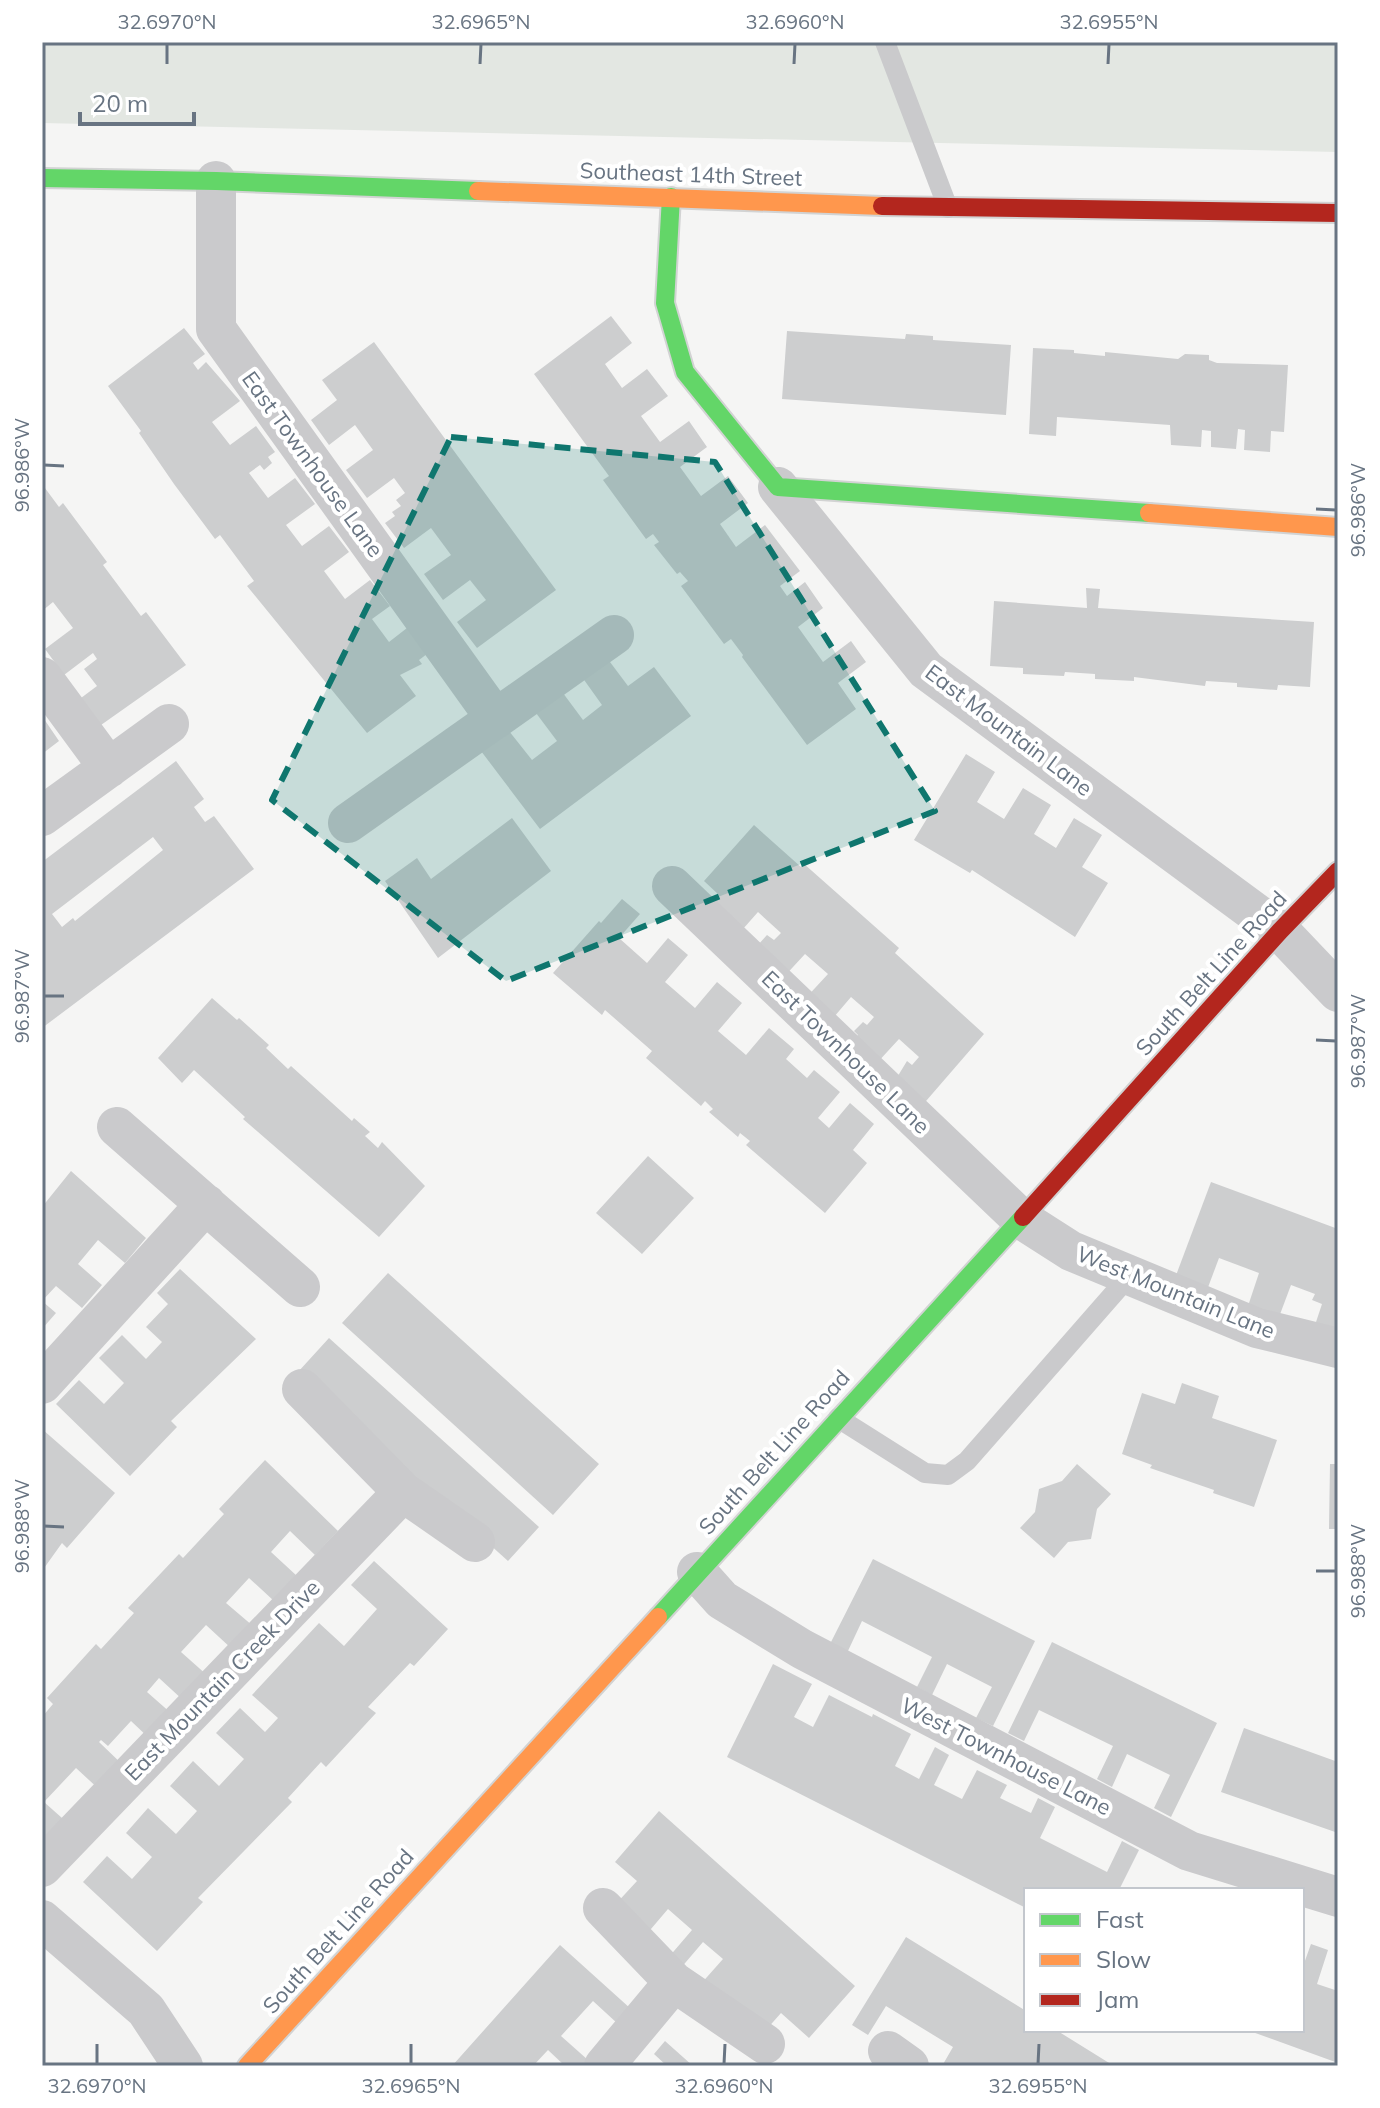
<svg xmlns="http://www.w3.org/2000/svg" width="1380" height="2108" font-family="Mulish,sans-serif">
<style>
.green{fill:#e3e7e2}
.building{fill:#cdcecf;fill-rule:evenodd}
.lines{fill:none;stroke-linecap:round;stroke-linejoin:round}
.fast-casing{stroke:#d2d3d3;stroke-width:22}
.slow-casing{stroke:#d2d3d3;stroke-width:22}
.jam-casing{stroke:#d2d3d3;stroke-width:22}
.lane{stroke:#cacacc;stroke-width:20}
.street{stroke:#cacacc;stroke-width:40}
.fast{stroke:#63d668;stroke-width:18}
.slow{stroke:#ff974d;stroke-width:18}
.jam{stroke:#b3261e;stroke-width:18}
.marked{fill:#0f766e;fill-opacity:0.2;stroke:#0f766e;stroke-width:6;stroke-dasharray:16 10;stroke-linejoin:round}
.ticks{fill:none;stroke:#687482;stroke-width:3}
.labels{text-anchor:middle;stroke-width:8;stroke-linejoin:round;paint-order:stroke}
.street-label{font-size:22px;fill:#687482;stroke:#fff}
.neatline{fill:none;stroke:#687482;stroke-width:3}
.ticks-label{font-size:20px;text-anchor:middle;fill:#687482}
</style>
<rect width="100%" height="100%" fill="#f5f5f4"/>
<path class="green" d="M42 42H1338V152L42 123Z"/>
<path class="building" d="M611 316 632 343 605 364 622 388 647 369 668 396 641 416 660 442 689 421 707 447 680 467 701 496 728 476 748 503 720 524 736 547 765 525 800 571 780 586 787 596 805 582 823 608 798 627 823 662 851 641 866 662 838 683 856 709 807 745 742 657 743 655 731 639 724 644 681 586 688 581 680 572 677 574 654 545 659 542 653 534 646 539 603 480 609 476 534 374Z
M184 328 205 354 193 363 198 370 206 362 240 401 212 422 230 445 256 426 275 452 268 457 272 463 264 470 260 465 249 473 268 498 295 478 315 504 286 525 302 546 329 526 349 552 324 571 345 599 370 580 390 606 372 619 389 642 407 628 427 654 419 660 422 664 400 675 416 696 367 733 247 586 254 581 220 535 215 539 174 484 139 433 141 431 108 386Z
M787 331 905 339 906 334 933 336V340L1011 345 1006 415 782 399Z
M374 342 556 590 477 648 457 622 486 600 470 580 443 600 424 574 451 555 431 528 404 548 385 523 395 516 392 512 401 506 396 500 405 493 394 478 367 498 346 470 373 450 355 425 329 445 311 420 337 400 322 380Z
M1033 348 1074 350V353L1105 356V352L1178 359 1185 354 1209 355V360L1217 363 1288 365 1284 432 1271 431 1270 452 1244 450 1245 430 1238 429 1236 449 1211 447V431L1202 430 1201 447 1171 445 1170 425 1057 417 1056 436 1029 434Z
M42 484 59 507 63 503 107 562 103 565 141 616 146 612 186 665 101 725 81 698 97 686 84 669 97 659 93 653 64 675 45 649 73 628 53 602 42 611Z
M1086 588 1100 589 1098 608 1314 622 1310 687 1278 685 1277 690 1237 687V683L1206 681 1205 686 1134 677V681L1095 679V674L1065 672 1064 676 1023 674V668L990 666 994 601 1087 608Z
M607 658 628 686 654 667 691 716 540 829 481 751 509 731 532 760 557 741 533 709 560 689 583 720 602 705 582 677Z
M42 716 59 741 42 754Z
M966 754 995 772 977 802 1004 819 1023 788 1051 805 1034 834 1056 848 1074 818 1102 835 1082 867 1108 883 1075 937 972 870 970 873 914 840Z
M176 761 204 799 194 807 205 822 214 816 254 869 42 1028V862ZM153 837 163 850 75 921 73 918 62 927 52 914Z
M512 818 551 871 438 958 385 881 417 858 431 879Z
M754 825 801 867 803 863 899 948 895 953 984 1034 920 1108 893 1084 907 1061 912 1065 919 1057 899 1039 876 1064 852 1042 858 1035 854 1031 863 1022 867 1025 874 1017 851 997 828 1024 803 1001 828 974 805 954 781 980 758 945 767 935 774 940 781 933 758 912 735 938 708 915 719 895 704 881Z
M622 899 640 914 619 938 647 963 668 938 688 955 665 982 695 1008 717 982 742 1003 718 1031 746 1055 769 1028 794 1049 786 1059 807 1078 814 1070 840 1092 818 1118 829 1128 850 1103 874 1124 853 1150 867 1163 825 1213 746 1145 750 1141 740 1133 738 1137 709 1112 713 1109 705 1101 701 1106 646 1058 652 1051 605 1010 602 1015 553 973 599 921 601 923Z
M212 998 237 1020 239 1018 269 1045 266 1048 288 1069 291 1066 352 1121 354 1118 370 1132 365 1136 378 1148 382 1142 425 1186 379 1237 243 1119 245 1117 194 1070 182 1083 158 1058Z
M648 1156 694 1198 642 1254 596 1213Z
M71 1171 146 1238 125 1263 98 1240 78 1264 102 1285 82 1308 56 1286 42 1301V1207Z
M1211 1182 1338 1229V1340L1313 1331 1322 1304 1312 1300 1315 1294 1291 1285 1279 1317 1248 1306 1259 1273 1219 1258 1207 1290 1175 1278Z
M180 1269 256 1339 171 1421 177 1427 130 1476 56 1404 79 1380 104 1404 124 1383 99 1358 122 1335 146 1359 162 1342 146 1327 168 1304 157 1293Z
M388 1273 599 1464 553 1515 342 1323Z
M42 1301 56 1313 42 1329Z
M329 1338 539 1527 508 1561 298 1372Z
M1182 1383 1219 1396 1212 1418 1277 1440 1254 1507 1213 1493 1214 1490 1150 1468 1152 1465 1122 1454 1142 1393 1175 1404Z
M42 1429 115 1493 67 1548 62 1543 42 1571Z
M265 1460 338 1531 315 1555 290 1531 271 1552 297 1576 274 1601 249 1578 226 1603 253 1626 232 1649 206 1625 181 1652 208 1676 184 1701 159 1678 147 1692 172 1714 150 1739 131 1721 108 1746 101 1740 99 1742 125 1767 102 1792 76 1768 44 1802 71 1826 42 1844V1717L53 1704 47 1698 96 1644 101 1649 134 1613 128 1608 179 1554 183 1558 224 1514 219 1509Z
M1077 1464 1111 1494 1097 1509 1091 1539 1068 1542 1054 1558 1020 1528 1035 1512 1039 1489 1062 1481Z
M1330 1464H1338V1529H1329Z
M873 1559 1035 1641 993 1726 976 1718 992 1687 947 1664 932 1695 917 1687 932 1657 862 1621 847 1653 830 1644Z
M374 1561 448 1629 414 1666 410 1663 368 1707 376 1713 326 1767 321 1762 288 1798 292 1802 198 1898 203 1902 157 1951 83 1882 107 1856 132 1879 152 1857 126 1833 148 1808 176 1834 197 1811 170 1786 193 1761 219 1786 244 1759 216 1733 240 1708 265 1732 278 1718 252 1695 319 1623 344 1646 377 1609 351 1585Z
M1052 1642 1217 1723 1171 1817 1154 1808 1170 1775 1127 1754 1112 1787 1097 1779 1113 1746 1039 1710 1024 1741 1008 1733Z
M773 1664 812 1684 794 1717 813 1727 829 1695 872 1717 873 1714 911 1734 895 1766 919 1779 935 1747 949 1755 934 1785 962 1799 977 1770 1007 1785 1000 1798 1031 1813 1038 1798 1055 1807 1040 1838 1107 1872 1122 1841 1139 1850 1119 1890H1026V1908L727 1757Z
M1244 1728 1338 1762V1833L1221 1792Z
M659 1811 855 1986 809 2038 781 2013 758 2039 699 1986 723 1959 703 1942 680 1969 668 1958 692 1930 668 1909 645 1936 613 1907 637 1881 615 1862Z
M906 1937 1026 2011V2030H1056L1114 2066H942L953 2047 886 2006 868 2035 852 2025Z
M1311 1944 1328 1950 1317 1984 1338 1991V2063L1247 2030H1302V1969Z
M560 1945 631 2009 618 2024 593 2001 561 2036 588 2060 583 2066H565L548 2050 533 2066H452Z
M665 2041 693 2066H667L654 2054Z"/>
<g class="lines">
<defs>
<path id="fast" d="M42 178 216 181 478 191
M671 197 665 303 685 372 778 487 1149 513
M658 1617 1023 1217"/>
<path id="slow" d="M478 191 882 206
M1149 513 1338 527
M247 2066 658 1617"/>
<path id="jam" d="M882 206 1338 213
M1023 1217 1280 931 1338 871"/>
</defs>
<use href="#fast" class="fast-casing"/>
<use href="#slow" class="slow-casing"/>
<use href="#jam" class="jam-casing"/>
<path class="lane" d="M885 42 948 208
M838 1418 925 1473 948 1475 967 1461 1130 1275"/>
<path class="street" d="M216 181V329L496 719
M778 487 926 670 1280 931 1338 992
M42 677 109 768
M42 816 169 724
M348 823 614 635
M672 886 1021 1219 1071 1251 1257 1328 1338 1348
M117 1127 300 1287
M42 1384 206 1204
M302 1389 403 1492 475 1542
M697 1572 722 1600 802 1649 1189 1851 1338 1897
M42 1867 403 1492
M603 1908 674 1982 765 2044
M42 1920 146 2010 183 2066
M888 2051 909 2066
M604 2066 674 1982"/>
<use href="#fast" class="fast"/>
<use href="#slow" class="slow"/>
<use href="#jam" class="jam"/>
</g>
<path class="marked" d="M451 437 715 462 935 811 506 981 272 800Z"/>
<path class="ticks" d="M167 64V44M480 64 481 44M794 64 795 44M1108 64 1109 44M44 465 64 466M1316 509 1336 510M44 996H64M1316 1040 1336 1041M44 1526 64 1527M1316 1571H1336M97 2064V2044M411 2064V2044M724 2064 725 2044M1038 2064 1039 2044"/>
<g class="labels">
<g class="street-label">
<text transform="translate(691 174) rotate(2)" y="8">Southeast 14th Street</text>
<text transform="translate(313 464) rotate(54)" y="8">East Townhouse Lane</text>
<text transform="translate(1009 730) rotate(37)" y="8">East Mountain Lane</text>
<text transform="translate(1211 973) rotate(-48)" y="8">South Belt Line Road</text>
<text transform="translate(846 1052) rotate(44)" y="8">East Townhouse Lane</text>
<text transform="translate(1176 1292) rotate(22)" y="8">West Mountain Lane</text>
<text transform="translate(774 1452) rotate(-48)" y="8">South Belt Line Road</text>
<text transform="translate(222 1680) rotate(-46)" y="8">East Mountain Creek Drive</text>
<text transform="translate(1006 1756) rotate(27)" y="8">West Townhouse Lane</text>
<text transform="translate(338 1931) rotate(-48)" y="8">South Belt Line Road</text>
</g>
</g>
<rect width="1380" height="2108" fill="none" stroke="#ffffff" stroke-width="88"/>
<rect x="1024" y="1888" width="280" height="144" fill="#ffffff" stroke="#c3c7cd" stroke-width="2"/>
<rect x="1040" y="1914" width="40" height="12" fill="#63d668" stroke="#c3c7cd" stroke-width="2"/>
<text x="1096" y="1928" font-size="24" fill="#687482">Fast</text>
<rect x="1040" y="1954" width="40" height="12" fill="#ff974d" stroke="#c3c7cd" stroke-width="2"/>
<text x="1096" y="1968" font-size="24" fill="#687482">Slow</text>
<rect x="1040" y="1994" width="40" height="12" fill="#b3261e" stroke="#c3c7cd" stroke-width="2"/>
<text x="1096" y="2008" font-size="24" fill="#687482">Jam</text>
<path d="M80 112v12h114v-12" fill="none" stroke="#687482" stroke-width="4"/>
<text x="92" y="112" font-size="24" fill="#687482" stroke="#ffffff" stroke-width="6" paint-order="stroke">20 m</text>
<rect x="44" y="44" width="1292" height="2020" class="neatline"/>
<g class="ticks-label">
<text x="167" y="29">32.6970°N</text>
<text x="481" y="29">32.6965°N</text>
<text x="795" y="29">32.6960°N</text>
<text x="1109" y="29">32.6955°N</text>
<text transform="translate(22 465) rotate(-90)" y="7">96.986°W</text>
<text transform="translate(1358 510) rotate(-90)" y="7">96.986°W</text>
<text transform="translate(22 996) rotate(-90)" y="7">96.987°W</text>
<text transform="translate(1358 1041) rotate(-90)" y="7">96.987°W</text>
<text transform="translate(22 1526) rotate(-90)" y="7">96.988°W</text>
<text transform="translate(1358 1571) rotate(-90)" y="7">96.988°W</text>
<text x="97" y="2093">32.6970°N</text>
<text x="411" y="2093">32.6965°N</text>
<text x="724" y="2093">32.6960°N</text>
<text x="1038" y="2093">32.6955°N</text>
</g>
</svg>
